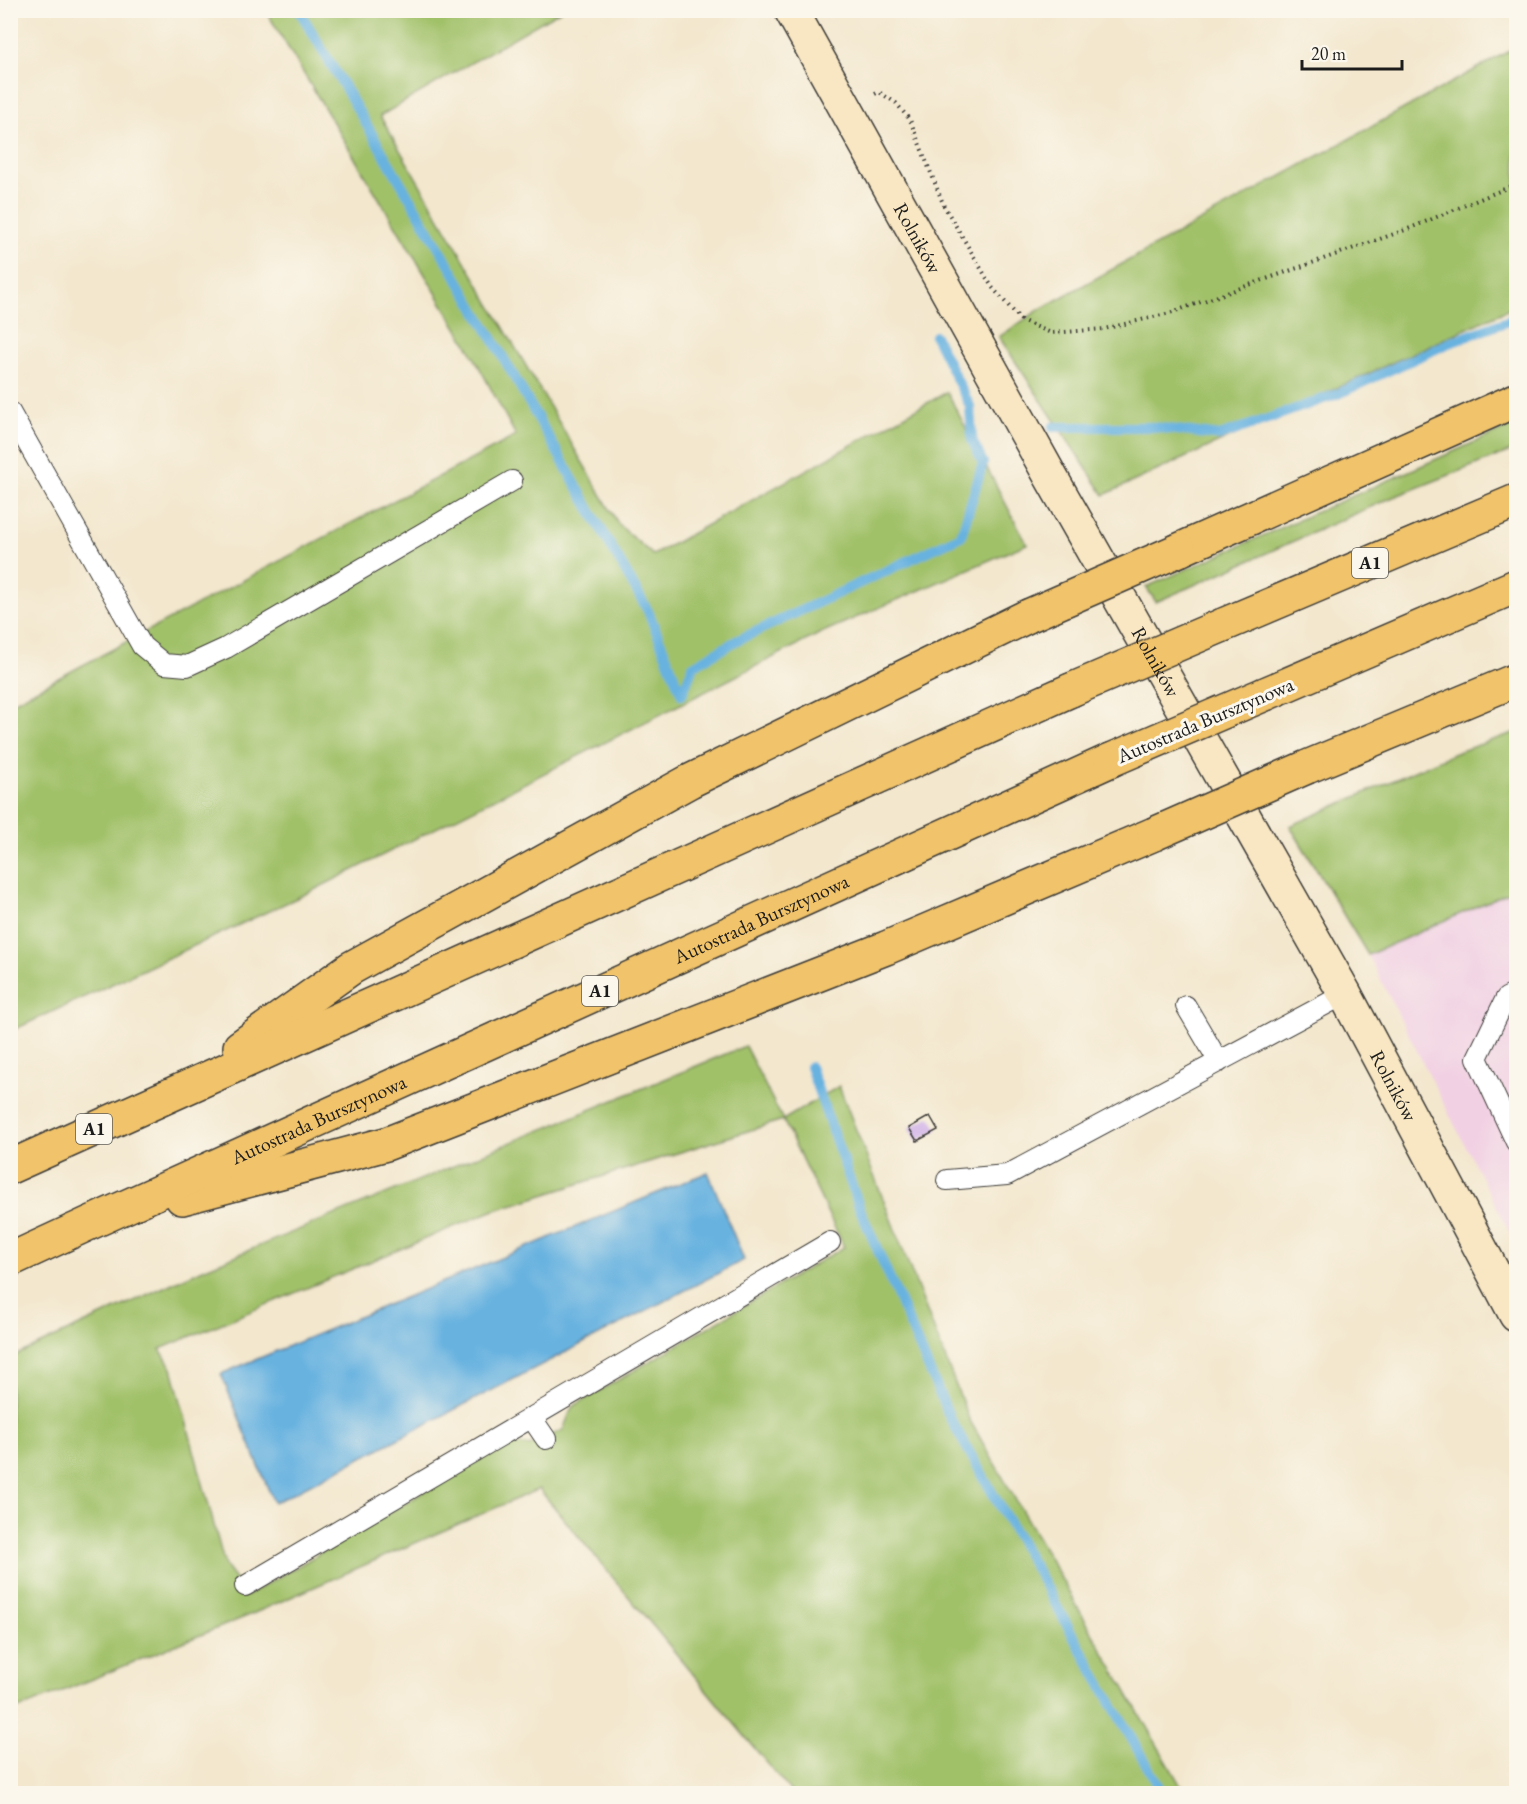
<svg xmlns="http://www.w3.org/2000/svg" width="1527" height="1804" font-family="'EB Garamond',serif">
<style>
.built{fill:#f1d0e3}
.green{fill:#a1c169;stroke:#5e6e42;stroke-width:1.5;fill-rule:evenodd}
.water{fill:#68b2e0;stroke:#42677e;stroke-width:1.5}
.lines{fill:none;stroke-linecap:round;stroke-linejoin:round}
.stream{stroke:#68b2e0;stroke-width:10}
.building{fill:#c59fe7}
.lane-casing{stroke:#3c3a37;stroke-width:22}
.secondary-casing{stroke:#3c3a37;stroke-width:36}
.highway-casing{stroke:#3c3a37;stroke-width:36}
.path{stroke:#3c3a37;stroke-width:4;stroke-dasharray:1.5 4.5;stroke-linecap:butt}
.lane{stroke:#fff;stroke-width:20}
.secondary{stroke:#f9e7c3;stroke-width:33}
.highway{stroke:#f1c36a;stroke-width:33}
.highway-bridge-casing{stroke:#3c3a37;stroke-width:36;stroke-linecap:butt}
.highway-bridge{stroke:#f1c36a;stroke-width:33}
.labels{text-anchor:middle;stroke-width:6;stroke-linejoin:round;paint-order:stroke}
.shield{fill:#fbf7ec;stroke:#5f5e5a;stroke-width:1.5}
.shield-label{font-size:18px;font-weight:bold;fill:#1c1c1c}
.street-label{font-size:20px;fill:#1c1c1c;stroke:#fbf7ec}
</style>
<rect width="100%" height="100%" fill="#fbf7ec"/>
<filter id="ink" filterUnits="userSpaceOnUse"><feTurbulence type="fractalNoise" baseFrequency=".0167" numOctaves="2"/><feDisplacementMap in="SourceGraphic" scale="12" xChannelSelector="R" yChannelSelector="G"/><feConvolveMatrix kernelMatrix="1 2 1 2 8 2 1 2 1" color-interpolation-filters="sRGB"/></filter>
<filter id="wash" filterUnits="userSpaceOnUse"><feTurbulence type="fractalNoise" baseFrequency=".008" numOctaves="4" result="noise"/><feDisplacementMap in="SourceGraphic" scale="24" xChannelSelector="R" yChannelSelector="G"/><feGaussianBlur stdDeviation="1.35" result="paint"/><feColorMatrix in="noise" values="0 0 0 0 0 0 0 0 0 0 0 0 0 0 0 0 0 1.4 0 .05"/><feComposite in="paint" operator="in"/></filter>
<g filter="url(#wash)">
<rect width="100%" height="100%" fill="#f3e7cd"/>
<path class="built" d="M1516 889V1245L1368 955Z"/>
<path class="green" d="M266 11H560L380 116 619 525 653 555 947 392 1027 544 823 632 312 891 11 1031V703L516 436 468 346Z
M1516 47V306L1104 495 999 337 1042 308Z
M1516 424V449L1391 498 1156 602 1146 587Z
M1516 732V889L1368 955 1290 826 1455 753Z
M745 1046 783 1120 839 1086 969 1419 1185 1793H792L539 1489 250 1615 11 1712 10 1358 203 1269ZM783 1120 844 1247 572 1407 563 1430 529 1446 507 1443 247 1596 225 1566 172 1368 160 1349 492 1211Z"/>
<path class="water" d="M708 1172 744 1260 274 1503 221 1374Z"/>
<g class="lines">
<path class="stream" d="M299 10 491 336 648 611 682 695
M1053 427H1154L1220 436 1340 393 1449 343 1516 318
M682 695 693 666 736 641 961 536 983 463 972 440 970 406 935 336
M810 1067 860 1209 950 1418 1163 1794"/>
</g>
<g id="blocks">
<path class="building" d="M930 1116 938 1130 917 1141 909 1128Z"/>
</g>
</g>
<g filter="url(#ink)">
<use href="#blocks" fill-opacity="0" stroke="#3c3a37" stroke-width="1.5"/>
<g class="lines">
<defs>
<path id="lane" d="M10 412 142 646 164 664 187 666 226 648 512 481
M1516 993 1506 998 1477 1058 1516 1142
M1186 1006 1219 1062
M947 1180 1007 1175 1345 994
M531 1417 546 1439
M245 1586 830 1242"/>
<g id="secondary">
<path id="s1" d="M791 10 1052 479 1345 994 1516 1315"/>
</g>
<g id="highway">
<path d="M1179 550 1516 400"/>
<path d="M1223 625 1516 501"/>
<path d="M1265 694 1516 586"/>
<path d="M1307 767 1516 680"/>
<path d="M240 1047 351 968 690 781 1028 616"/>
<path d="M10 1167 1071 690"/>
<path d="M182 1198 386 1144 886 948 1154 834"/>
<path id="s2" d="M10 1260 90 1223 1111 760"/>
</g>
</defs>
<use href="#lane" class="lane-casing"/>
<use href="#secondary" class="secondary-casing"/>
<use href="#highway" class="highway-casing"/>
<path class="path" d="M875 94 879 92 896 103 910 120 944 206 992 287 1021 320 1051 333 1104 329 1170 313 1408 229 1516 184"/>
<use href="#lane" class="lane"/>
<use href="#secondary" class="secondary"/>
<use href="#highway" class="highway"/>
<defs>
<path id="highway-bridge" d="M1028 616 1179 550
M1071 690 1223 625
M1111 760 1265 694
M1154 834 1307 767"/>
</defs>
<use href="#highway-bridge" class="highway-bridge-casing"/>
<use href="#highway-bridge" class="highway-bridge"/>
</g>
</g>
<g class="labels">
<g class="shield">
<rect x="1352" y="548" width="36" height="30" rx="4.5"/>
<rect x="582" y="976" width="36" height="30" rx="4.5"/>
<rect x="76" y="1114" width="36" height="30" rx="4.5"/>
</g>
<g class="shield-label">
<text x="1370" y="569">A1</text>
<text x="600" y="997">A1</text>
<text x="94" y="1135">A1</text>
</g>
<g class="street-label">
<text dy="7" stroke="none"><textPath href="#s1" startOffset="261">Rolników</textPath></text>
<text dy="7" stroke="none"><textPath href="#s1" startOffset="747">Rolników</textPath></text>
<text transform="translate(1205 720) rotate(-23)" y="7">Autostrada Bursztynowa</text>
<text dy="7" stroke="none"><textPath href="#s2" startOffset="825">Autostrada Bursztynowa</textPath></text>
<text dy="7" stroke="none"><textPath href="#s1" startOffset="1233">Rolników</textPath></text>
<text dy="7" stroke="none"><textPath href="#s2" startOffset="339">Autostrada Bursztynowa</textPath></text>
</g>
</g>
<rect width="1527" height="1804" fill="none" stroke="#fbf7ec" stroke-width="36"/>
<path d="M1302 60v9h100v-9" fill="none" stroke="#1c1c1c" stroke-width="3"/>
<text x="1311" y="60" font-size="18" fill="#1c1c1c" stroke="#fbf7ec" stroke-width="4.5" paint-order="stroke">20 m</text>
</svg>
